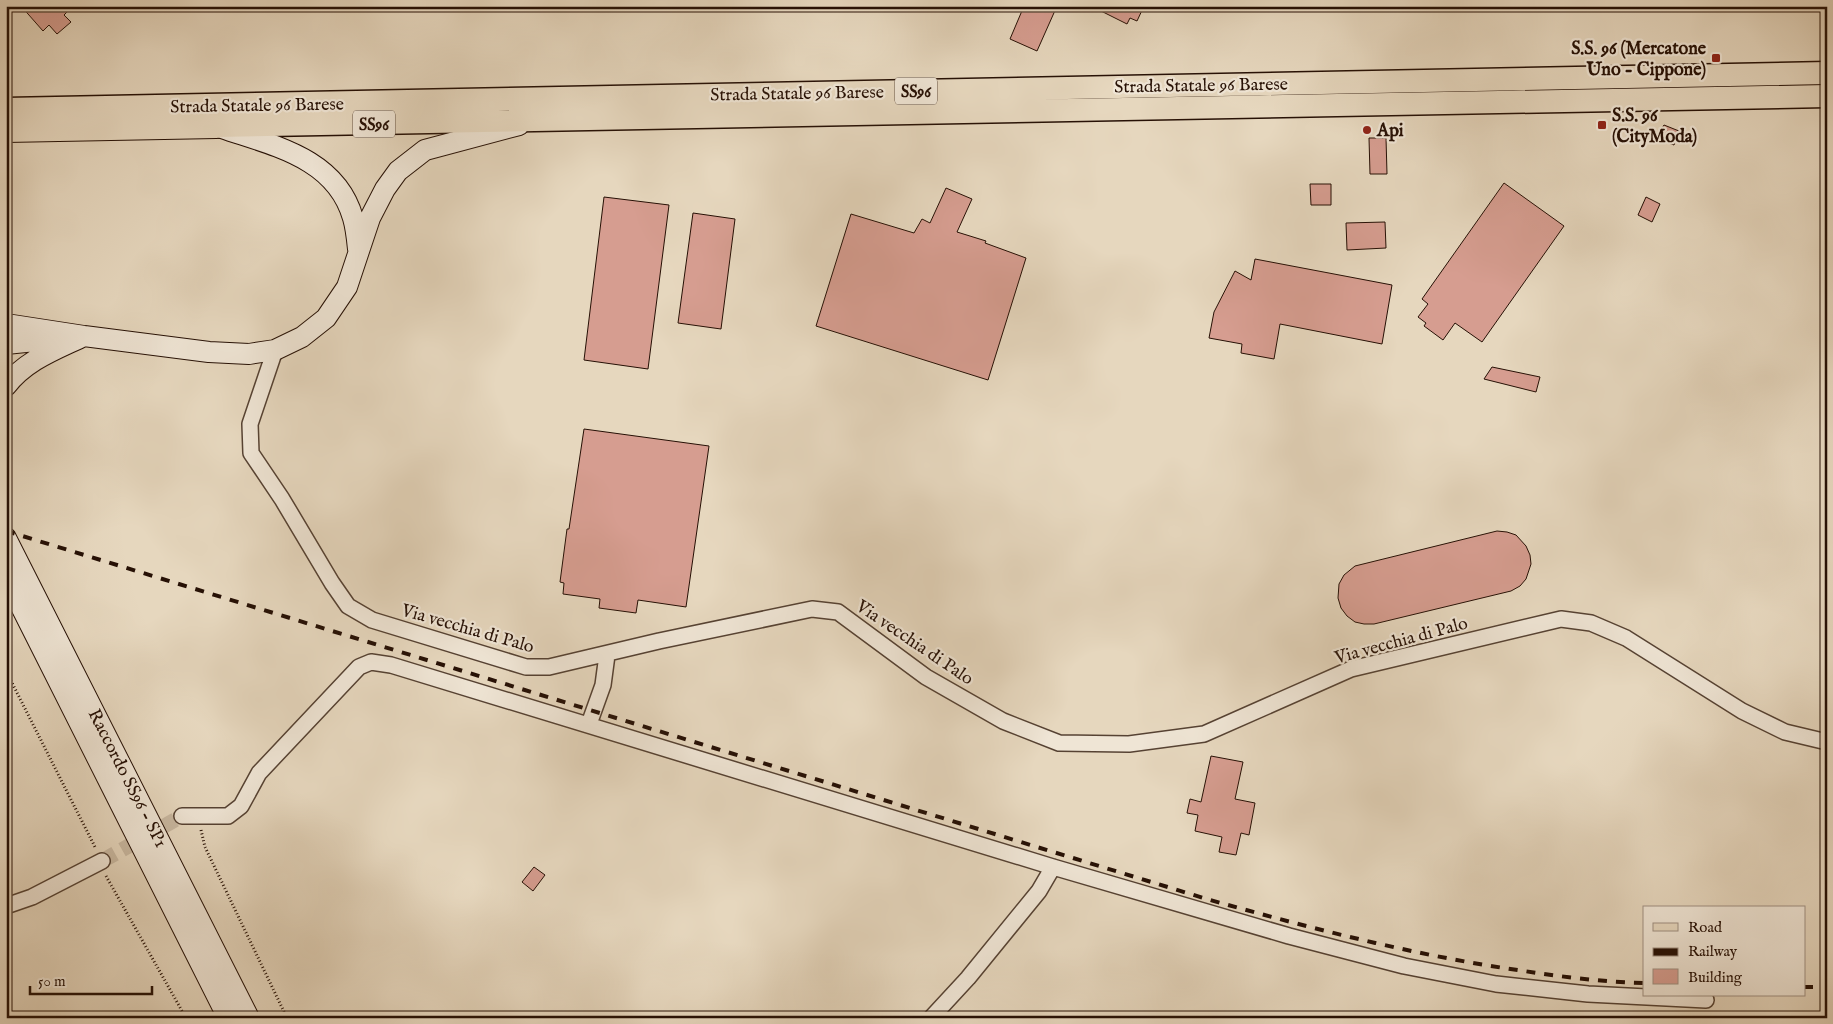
<svg xmlns="http://www.w3.org/2000/svg" width="1833" height="1024" font-family="'IM FELL English',serif">
<style>
.building{fill:#d69d90;stroke:#261005}
.lines{fill:none;stroke-linecap:round;stroke-linejoin:round}
.minor-tunnel{stroke:#c9b9a2;stroke-width:15;stroke-dasharray:15 8;stroke-linecap:butt}
.minor-casing{stroke:#564233;stroke-width:18}
.secondary-casing{stroke:#261005;stroke-width:22}
.primary-casing{stroke:#261005;stroke-width:25}
.trunk-casing{stroke:#261005;stroke-width:26}
.path{stroke:#261005;stroke-width:3;stroke-dasharray:1 2.5;stroke-linecap:butt}
.minor{stroke:#efe5d5;stroke-width:15}
.secondary{stroke:#efe5d5;stroke-width:20}
.primary{stroke:#e6d7be;stroke-width:22}
.trunk{stroke:#e6d7be;stroke-width:24}
.rail{stroke:#261005;stroke-width:4;stroke-dasharray:9 9;stroke-linecap:butt}
.poi-dot{fill:#8f2418;stroke:#efe5d5;stroke-width:2}
.labels{text-anchor:middle;stroke-width:4.5;stroke-linejoin:round;paint-order:stroke}
.shield{fill:#efe5d5;stroke:#625043;stroke-width:1}
.shield-label{font-size:16px;font-weight:bold;fill:#261005}
.poi-label{font-size:18px;font-weight:bold;fill:#261005;stroke:#efe5d5;text-anchor:start}
.street-label{font-size:18px;fill:#261005;stroke:#efe5d5}
</style>
<rect width="100%" height="100%" fill="#e6d7be"/>
<filter id="stains"><feTurbulence type="fractalNoise" baseFrequency=".004" numOctaves="4"/><feColorMatrix values="0 0 0 0 .2 0 0 0 0 .09 0 0 0 0 .02 0 0 0 .5 -.17"/></filter>
<radialGradient id="worn" r=".72"><stop offset=".6" stop-color="#630" stop-opacity="0"/><stop offset="1" stop-color="#630" stop-opacity=".3"/></radialGradient>
<path class="building" d="M21 6H73L64 15 71 22 57 34 49 25 43 31Z
M1024 6H1057L1037 51 1010 39Z
M1091 6H1144L1137 21 1130 18 1127 24Z
M1664 125 1679 131 1674 145 1655 138Z
M1369 138H1386L1387 174H1370Z
M1504 183 1564 226 1482 342 1455 323 1443 340 1424 326 1426 323 1418 317 1428 304 1422 299Z
M1310 184H1331V205H1311Z
M946 188 972 199 957 232 986 241 985 243 1026 258 988 380 816 326 851 214 914 233 922 219 930 223Z
M604 197 669 205 648 369 584 360Z
M1646 197 1660 204 1652 222 1638 215Z
M693 213 735 219 721 329 678 323Z
M1385 222 1386 248 1347 250 1346 223Z
M1255 259 1392 285 1382 344 1280 324 1274 359 1241 353 1242 344 1209 338 1214 312 1235 271 1251 280Z
M1492 367 1540 377 1536 392 1484 379Z
M584 429 709 446 686 607 638 600 636 613 599 608 600 599 563 594 564 583 560 582 567 529H569Z
M1497 531 1507 532 1516 535 1526 546 1530 555 1531 564 1526 579 1520 586 1511 591 1374 624H1364L1355 622 1347 616 1341 608 1338 598 1339 584 1344 575 1355 566Z
M1211 756 1243 762 1235 799 1255 803 1249 835 1241 833 1236 855 1219 852 1222 837 1195 831 1198 815 1187 813 1190 799 1201 802Z
M534 867 545 875 533 891 522 882Z"/>
<g class="lines">
<path class="minor-tunnel" d="M102 861 182 816"/>
<defs>
<path id="minor" d="M275 350 250 424 251 453 282 499 332 583 348 606 372 620 526 667H549L659 641 812 609 838 612 926 677 1003 721 1059 743 1129 744 1204 734 1351 669 1561 619 1591 623 1626 638 1742 711 1785 732 1827 742
M589 724 603 685 607 655
M182 816H228L241 806 259 773 359 667 371 662 391 665 1053 867 1289 936 1404 966 1496 984 1588 994 1706 1000
M6 906 32 897 102 861
M931 1018 968 978 1039 891 1053 867"/>
<path id="secondary" d="M222 128C274 146 336 158 353 218 356 228 357 239 358 249
M6 324 84 336 209 352 249 354 275 350 302 337 326 318 347 287 370 218 385 189 398 171 425 150 519 125
M6 344 55 339
M6 386C26 360 55 350 84 336
M6 538 249 1018
M6 577 228 1018"/>
<path id="primary" d="M6 109 1827 73
M216 126 1827 96"/>
<path id="trunk" d="M6 130 216 126"/>
</defs>
<use href="#minor" class="minor-casing"/>
<use href="#secondary" class="secondary-casing"/>
<use href="#primary" class="primary-casing"/>
<use href="#trunk" class="trunk-casing"/>
<path class="path" d="M6 671 96 849
M201 830 205 847 287 1018
M106 876 186 1018"/>
<use href="#minor" class="minor"/>
<use href="#secondary" class="secondary"/>
<use href="#primary" class="primary"/>
<use href="#trunk" class="trunk"/>
<path class="rail" d="M6 531 1210 900C1314 929 1417 956 1524 971 1563 977 1604 982 1644 983
M1804 987H1827"/>
</g>
<g class="poi-dot">
<rect x="1711" y="53" width="10" height="10" rx="2.5"/>
<rect x="1597" y="120" width="10" height="10" rx="2.5"/>
<circle cx="1367" cy="130" r="5"/>
</g>
<g class="labels">
<g class="shield">
<rect x="895" y="77.5" width="42" height="27" rx="4"/>
<rect x="353" y="110.5" width="42" height="27" rx="4"/>
</g>
<g class="shield-label">
<text x="916" y="97">SS96</text>
<text x="374" y="130">SS96</text>
</g>
<g class="poi-label">
<text x="1706" y="54" text-anchor="end">S.S. 96 (Mercatone<tspan x="1706" dy="21">Uno - Cippone)</tspan></text>
<text x="1612" y="121">S.S. 96<tspan x="1612" dy="21">(CityModa)</tspan></text>
<text x="1377" y="136">Api</text>
</g>
<g class="street-label">
<text transform="translate(1201 85) rotate(-1)" y="6">Strada Statale 96 Barese</text>
<text transform="translate(797 93) rotate(-1)" y="6">Strada Statale 96 Barese</text>
<text transform="translate(257 105) rotate(-1)" y="6">Strada Statale 96 Barese</text>
<text transform="translate(468 628) rotate(16)" y="6">Via vecchia di Palo</text>
<text transform="translate(1401 640) rotate(-15)" y="6">Via vecchia di Palo</text>
<text transform="translate(915 642) rotate(34)" y="6">Via vecchia di Palo</text>
<text transform="translate(128 778) rotate(63)" y="6">Raccordo SS96 - SP1</text>
</g>
</g>
<rect width="1833" height="1024" fill="none" stroke="#e6d7be" stroke-width="25"/>
<rect x="8" y="8" width="1818" height="1009" fill="none" stroke="#261005" stroke-width="2.5"/>
<rect x="12" y="12" width="1808" height="999" fill="none" stroke="#261005"/>
<rect x="1643" y="906" width="162" height="90" fill="#efe5d5" stroke="#9f9082"/>
<rect x="1653" y="923" width="25" height="8" fill="#e6d7be" stroke="#9f9082"/>
<text x="1688" y="932" font-size="15" fill="#261005">Road</text>
<rect x="1653" y="948" width="25" height="8" fill="#261005" stroke="#9f9082"/>
<text x="1688" y="956" font-size="15" fill="#261005">Railway</text>
<rect x="1653" y="969" width="25" height="15" fill="#d69d90" stroke="#9f9082"/>
<text x="1688" y="982" font-size="15" fill="#261005">Building</text>
<path d="M30 986v8h122v-8" fill="none" stroke="#261005" stroke-width="2.5"/>
<text x="38" y="986" font-size="15" fill="#261005" stroke="#efe5d5" stroke-width="4" paint-order="stroke">50 m</text>
<rect width="100%" height="100%" filter="url(#stains)"/>
<rect width="100%" height="100%" fill="url(#worn)"/>
</svg>
